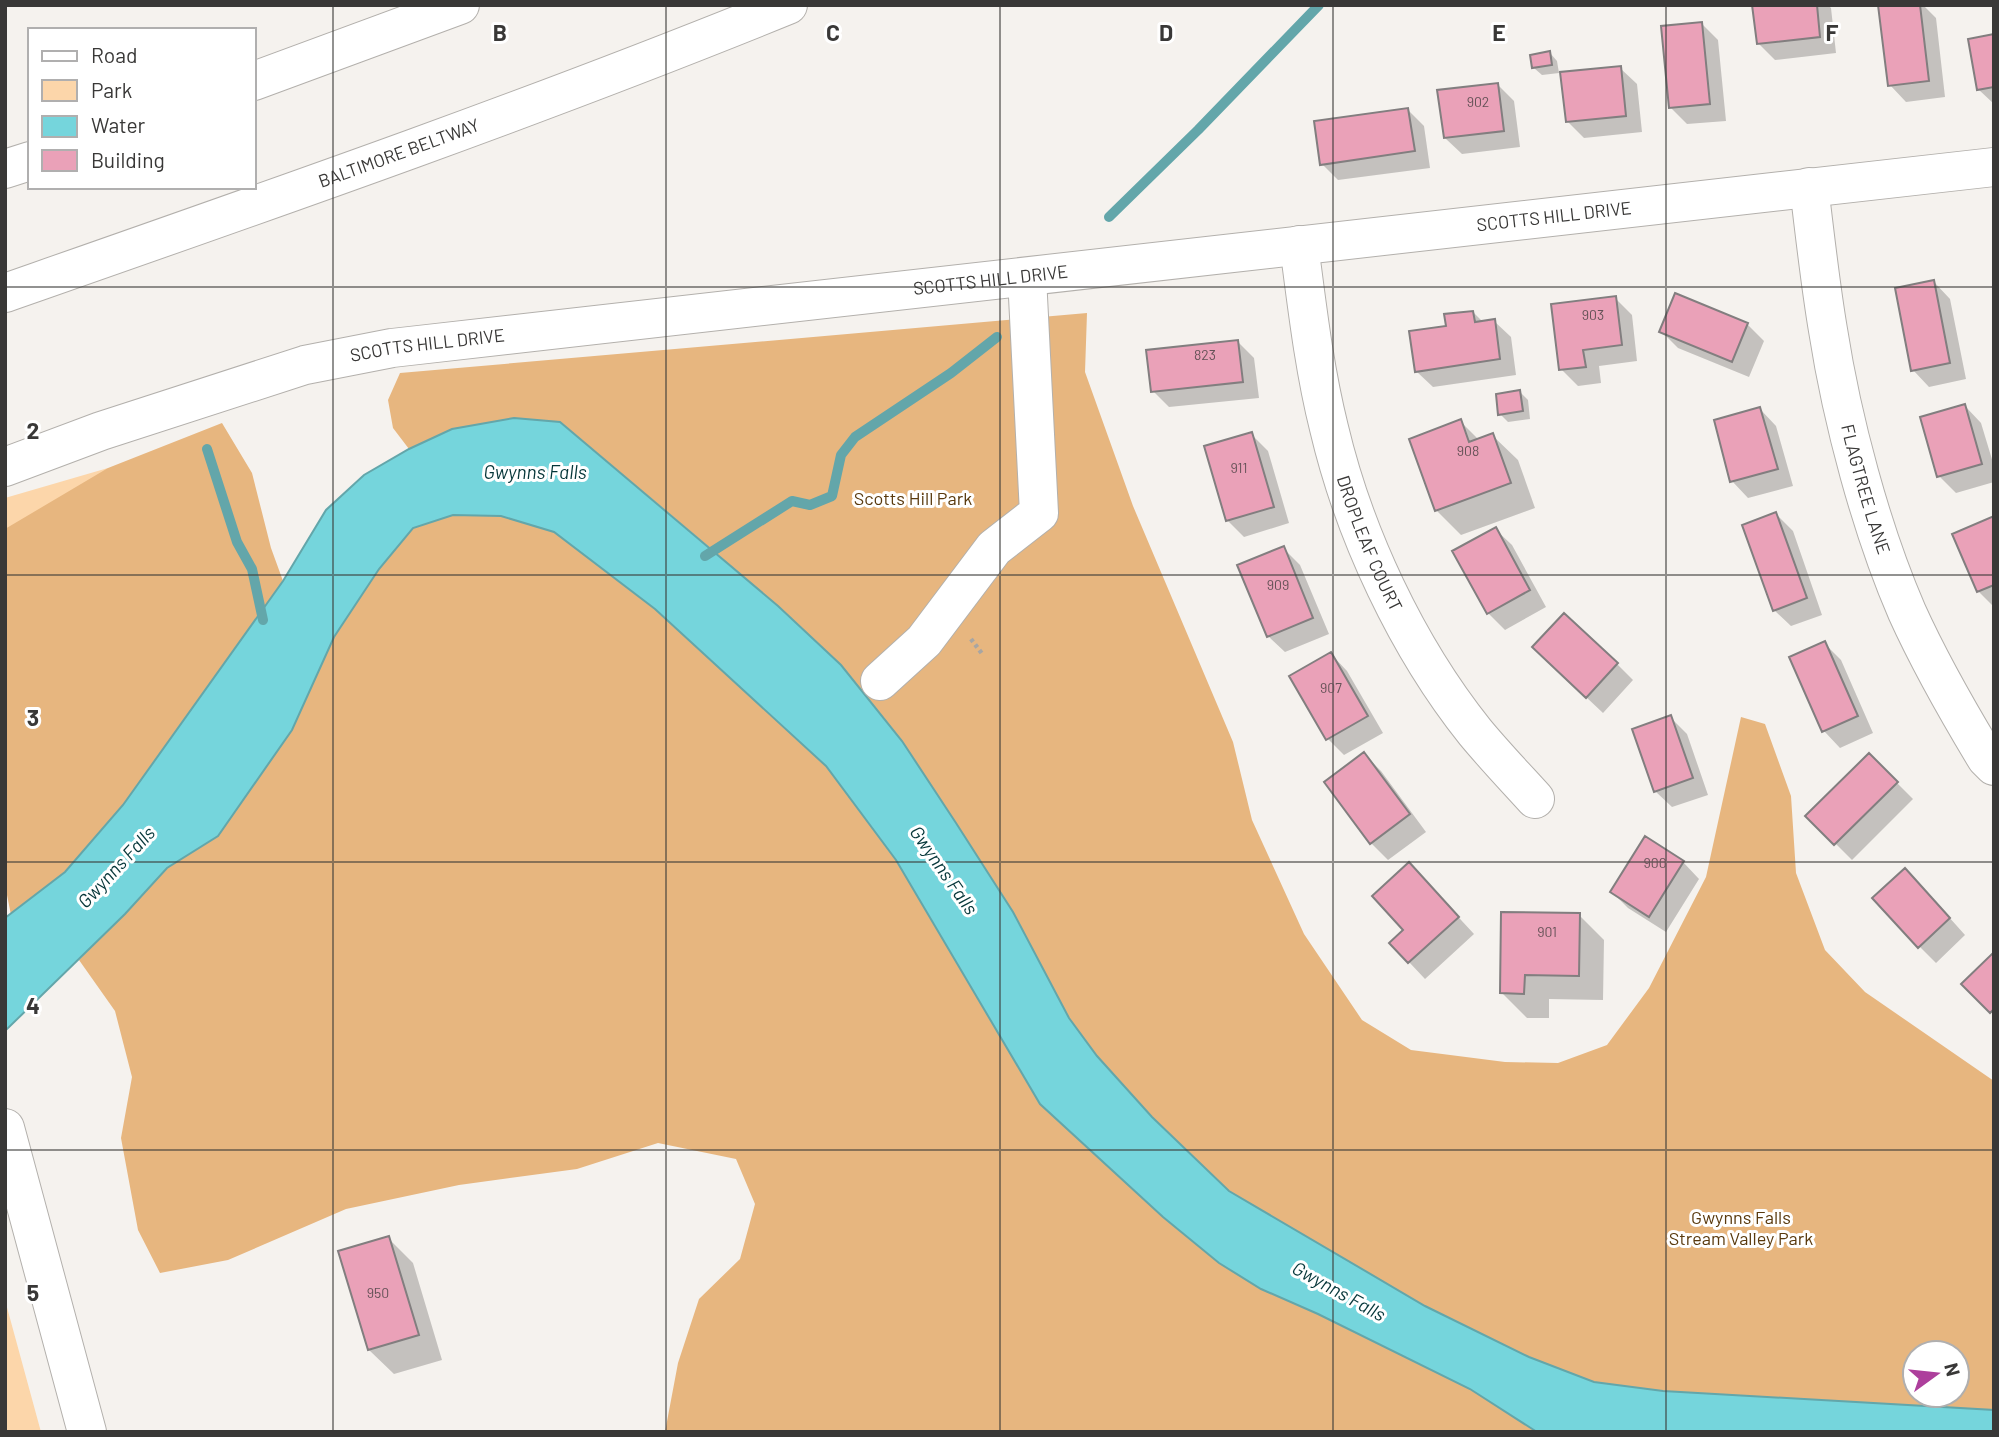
<svg xmlns="http://www.w3.org/2000/svg" width="1999" height="1437" font-family="Barlow,sans-serif">
<style>
.green{fill:#fcd6aa}
.forest{fill:#e7b67f;fill-rule:evenodd}
.water{fill:#75d5dc;stroke:#63a6aa;stroke-width:2}
.shadow{fill:#0003}
.lines{fill:none;stroke-linecap:round;stroke-linejoin:round}
.stream{stroke:#63a6aa;stroke-width:10}
.building{fill:#eaa1b8;stroke:#827e7f;stroke-width:2}
.minor-casing{stroke:#b3b0ac;stroke-width:40}
.major-casing{stroke:#b3b0ac;stroke-width:40}
.highway-casing{stroke:#b3b0ac;stroke-width:40}
.path{stroke:#a8a6a3;stroke-width:4.5;stroke-dasharray:3.5 3.5;stroke-linecap:butt}
.minor{stroke:#fff;stroke-width:38}
.major{stroke:#fff;stroke-width:38}
.highway{stroke:#fff;stroke-width:38}
.grid{fill:none;stroke:#393837;stroke-width:2;stroke-opacity:0.55}
.labels{text-anchor:middle;stroke-width:6;stroke-linejoin:round;paint-order:stroke}
.number-label{font-size:14px;fill:#655257}
.street-label{font-size:18px;fill:#393837;stroke:#fff}
.park-label{font-size:18px;fill:#59390d;stroke:#fff}
.water-label{font-size:19px;font-style:italic;fill:#053639;stroke:#fff}
.grid-label{font-size:23px;text-anchor:middle;font-weight:bold;fill:#393837;stroke:#fff;stroke-width:6;stroke-linejoin:round;paint-order:stroke}
</style>
<rect width="100%" height="100%" fill="#f5f2ee"/>
<path class="green" d="M108 468 5 647V498Z
M5 1300 41 1432H5Z"/>
<path class="forest" d="M1087 313 1085 372 1133 506 1233 742 1252 820 1304 934 1362 1020 1411 1050 1505 1062 1558 1063 1607 1045 1649 988 1706 877 1741 717 1765 724 1791 796 1796 873 1825 950 1865 992 1994 1081V1410L1663 1391 1594 1382 1529 1357 1425 1306 1229 1191 1152 1117 1097 1056 1069 1018 1013 912 956 823 902 741 841 665 714 551 560 422 453 429 409 449 393 428 388 400 400 373ZM1915 1353H1957V1395H1915Z
M222 423 252 473 271 548 283 581 123 805 65 872 11 915 5 885V529L108 468Z
M453 515 501 516 554 532 656 609 826 766 896 860 1040 1103 1163 1217 1219 1263 1261 1289 1318 1314 1470 1389 1537 1432H665L678 1363 699 1299 740 1259 755 1204 736 1159 658 1143 577 1169 459 1185 346 1209 228 1260 160 1273 138 1230 121 1138 132 1077 115 1011 79 960 167 868 218 836 292 730 334 637 379 569 413 528Z"/>
<path class="water" d="M514 418 560 422 778 606 841 665 902 741 956 823 1013 912 1069 1018 1097 1056 1152 1117 1229 1191 1425 1306 1529 1357 1594 1382 1663 1391 1994 1410V1432H1537L1470 1389 1318 1314 1261 1289 1219 1263 1163 1217 1040 1104 896 860 826 766 655 609 554 532 501 516 453 515 413 528 379 569 334 637 292 730 218 836 167 868 125 914 5 1031V918L65 872 123 805 283 581 326 510 364 475 409 449 452 429Z"/>
<path class="shadow" d="M1754 5H1828L1831 8 1836 53 1775 60 1758 43Z
M1880 5H1923L1936 18 1945 97 1906 102 1890 85Z
M1702 24 1718 40 1726 121 1687 124 1671 108Z
M1994 36V104L1978 89Z
M1550 53 1557 61 1559 73 1542 75 1534 68Z
M1620 68 1637 84 1642 132 1584 138 1567 121Z
M1497 84 1514 101 1520 147 1462 154 1445 138Z
M1408 110 1424 126 1430 168 1338 180 1322 164Z
M1934 282 1950 299 1966 379 1929 387 1913 370Z
M1615 298 1632 315 1637 361 1599 366 1601 383 1578 386 1561 369Z
M1473 312 1483 322 1494 321 1511 337 1516 375 1433 387 1416 371 1448 327Z
M1747 324 1764 341 1749 377 1678 348 1661 331Z
M1238 342 1254 358 1259 398 1169 407 1153 391Z
M1520 392 1528 400 1530 419 1508 422 1500 414Z
M1965 406 1981 423 1994 466V482L1956 493 1939 476Z
M1760 409 1776 426 1793 486 1748 498 1732 481Z
M1460 421 1479 440 1493 436 1518 460 1535 508 1461 535 1436 510Z
M1251 434 1268 451 1289 523 1244 537 1227 520Z
M1776 514 1793 531 1822 615 1791 626 1774 610Z
M1994 518V607L1978 591Z
M1495 529 1512 545 1546 607 1505 630 1488 613Z
M1283 548 1300 565 1329 634 1285 652 1268 636Z
M1824 643 1841 660 1873 733 1840 748 1824 731Z
M1331 654 1347 671 1383 733 1344 755 1328 739Z
M1551 664H1617L1633 680 1603 713Z
M1670 717 1687 734 1708 795 1672 807 1655 791Z
M1364 754 1381 771 1426 832 1388 860 1371 843 1326 782Z
M1869 755 1913 799 1852 860 1808 816Z
M1683 862 1699 879 1666 932 1628 908 1612 892Z
M1425 881 1474 934 1425 979 1409 962 1406 930Z
M1922 887 1965 935 1936 963 1919 946Z
M1579 915 1604 940 1603 1000 1549 999V1018H1527L1502 993Z
M388 1238 413 1263 442 1360 394 1374 369 1350Z"/>
<g class="lines">
<path class="stream" d="M1109 217 1198 130 1319 5
M207 449 237 542 252 569 263 620
M705 556 792 501 810 505 832 496 841 455 855 437 951 373 997 337"/>
</g>
<path class="building" d="M1752 5H1817L1820 37 1757 44Z
M1878 5H1920L1929 81 1888 86Z
M1702 22 1710 104 1669 108 1661 26Z
M1994 34V87L1977 90 1968 39Z
M1550 51 1552 65 1532 68 1530 55Z
M1621 66 1626 116 1566 122 1560 72Z
M1498 83 1504 131 1444 138 1437 90Z
M1408 108 1415 151 1320 165 1314 121Z
M1934 280 1950 363 1911 371 1895 288Z
M1675 293 1748 323 1732 362 1659 332Z
M1616 296 1622 345 1583 350 1586 367 1559 370 1551 304Z
M1473 311 1475 322 1495 319 1500 359 1415 372 1409 331 1446 326 1444 314Z
M1238 340 1243 382 1151 392 1146 350Z
M1520 390 1523 411 1498 415 1496 394Z
M1965 404 1982 464 1937 477 1920 417Z
M1760 407 1778 469 1730 482 1714 420Z
M1461 419 1469 442 1493 433 1511 483 1435 511 1409 439Z
M1252 432 1274 507 1226 521 1204 446Z
M1776 512 1807 598 1773 611 1742 525Z
M1994 516V585L1977 592 1952 534Z
M1496 527 1530 590 1487 614 1452 551Z
M1284 546 1313 618 1267 637 1237 565Z
M1564 613 1618 663 1586 698 1532 647Z
M1825 641 1858 716 1822 732 1789 657Z
M1331 652 1368 716 1326 740 1289 676Z
M1671 715 1693 778 1654 792 1632 729Z
M1364 752 1410 814 1370 844 1324 782Z
M1869 753 1898 782 1834 845 1805 816Z
M1645 836 1684 861 1649 917 1610 892Z
M1409 862 1459 917 1408 963 1389 943 1403 930 1372 896Z
M1905 868 1950 918 1918 948 1872 898Z
M1501 912 1580 913 1579 976 1525 975 1524 994 1500 993Z
M1994 952V1009L1990 1013 1961 984Z
M389 1236 419 1335 368 1350 338 1251Z"/>
<g class="lines">
<defs>
<g id="minor">
<path id="s1" d="M1809 187C1815 235 1820 283 1828 330 1842 420 1871 529 1907 612 1930 663 1957 710 1986 758L1994 766"/>
<path id="s2" d="M1299 245C1307 306 1314 368 1329 428 1354 534 1407 647 1475 732 1494 755 1515 777 1535 799"/>
<path id="s3" d="M5 467 101 431 305 365 392 348 1994 167"/>
<path d="M880 681 924 641 994 548 1039 513 1027 277"/>
</g>
<path id="major" d="M5 1128 87 1432"/>
<g id="highway">
<path d="M254 81 460 5"/>
<path d="M5 169 30 161"/>
<path id="s4" d="M5 293C268 201 530 110 788 5"/>
</g>
</defs>
<use href="#minor" class="minor-casing"/>
<use href="#major" class="major-casing"/>
<use href="#highway" class="highway-casing"/>
<path class="path" d="M971 639 983 655"/>
<use href="#minor" class="minor"/>
<use href="#major" class="major"/>
<use href="#highway" class="highway"/>
</g>
<path class="grid" d="M333 5V1432M666 5V1432M1000 5V1432M1333 5V1432M1666 5V1432M5 287H1994M5 575H1994M5 862H1994M5 1150H1994"/>
<g class="labels">
<g class="number-label">
<text x="1478" y="107">902</text>
<text x="1593" y="320">903</text>
<text x="1205" y="360">823</text>
<text x="1468" y="456">908</text>
<text x="1239" y="473">911</text>
<text x="1278" y="590">909</text>
<text x="1331" y="693">907</text>
<text x="1655" y="868">900</text>
<text x="1547" y="937">901</text>
<text x="378" y="1298">950</text>
</g>
<g class="street-label">
<text dy="6" stroke="none"><textPath href="#s4" startOffset="418">BALTIMORE BELTWAY</textPath></text>
<text dy="6" stroke="none"><textPath href="#s3" startOffset="1575">SCOTTS HILL DRIVE</textPath></text>
<text dy="6" stroke="none"><textPath href="#s3" startOffset="1008">SCOTTS HILL DRIVE</textPath></text>
<text dy="6" stroke="none"><textPath href="#s3" startOffset="441">SCOTTS HILL DRIVE</textPath></text>
<text dy="6" stroke="none"><textPath href="#s1" startOffset="308">FLAGTREE LANE</textPath></text>
<text dy="6" stroke="none"><textPath href="#s2" startOffset="308">DROPLEAF COURT</textPath></text>
</g>
<g class="park-label">
<text x="913" y="505">Scotts Hill Park</text>
<text x="1741" y="1224">Gwynns Falls<tspan x="1741" dy="21">Stream Valley Park</tspan></text>
</g>
<g class="water-label">
<text x="535" y="479">Gwynns Falls</text>
<text transform="translate(116 867) rotate(-47)" y="7">Gwynns Falls</text>
<text transform="translate(944 870) rotate(55)" y="7">Gwynns Falls</text>
<text transform="translate(1339 1291) rotate(29)" y="7">Gwynns Falls</text>
</g>
</g>
<g class="grid-label">
<text x="500" y="41">B</text>
<text x="833" y="41">C</text>
<text x="1166" y="41">D</text>
<text x="1499" y="41">E</text>
<text x="1832" y="41">F</text>
<text x="33" y="439">2</text>
<text x="33" y="726">3</text>
<text x="33" y="1014">4</text>
<text x="33" y="1301">5</text>
</g>
<rect width="1999" height="1437" fill="none" stroke="#393837" stroke-width="14"/>
<rect x="28" y="28" width="228" height="161" fill="#ffffff" stroke="#b0afaf" stroke-width="2"/>
<rect x="42" y="51" width="35" height="10" fill="#ffffff" stroke="#b0afaf" stroke-width="2"/>
<text x="91" y="63" font-size="21" fill="#393837">Road</text>
<rect x="42" y="80" width="35" height="21" fill="#fcd6aa" stroke="#b0afaf" stroke-width="2"/>
<text x="91" y="98" font-size="21" fill="#393837">Park</text>
<rect x="42" y="116" width="35" height="21" fill="#75d5dc" stroke="#b0afaf" stroke-width="2"/>
<text x="91" y="133" font-size="21" fill="#393837">Water</text>
<rect x="42" y="150" width="35" height="21" fill="#eaa1b8" stroke="#b0afaf" stroke-width="2"/>
<text x="91" y="168" font-size="21" fill="#393837">Building</text>
<g transform="translate(1936 1374) rotate(75)"><circle r="33" fill="#ffffff" stroke="#b0afaf" stroke-width="2"/>
<path d="M0-5L12 26L0 18L-12 26Z" fill="#ad3f9c"/>
<text y="-10" font-size="19" font-weight="bold" text-anchor="middle" fill="#393837">N</text>
</g>
</svg>
